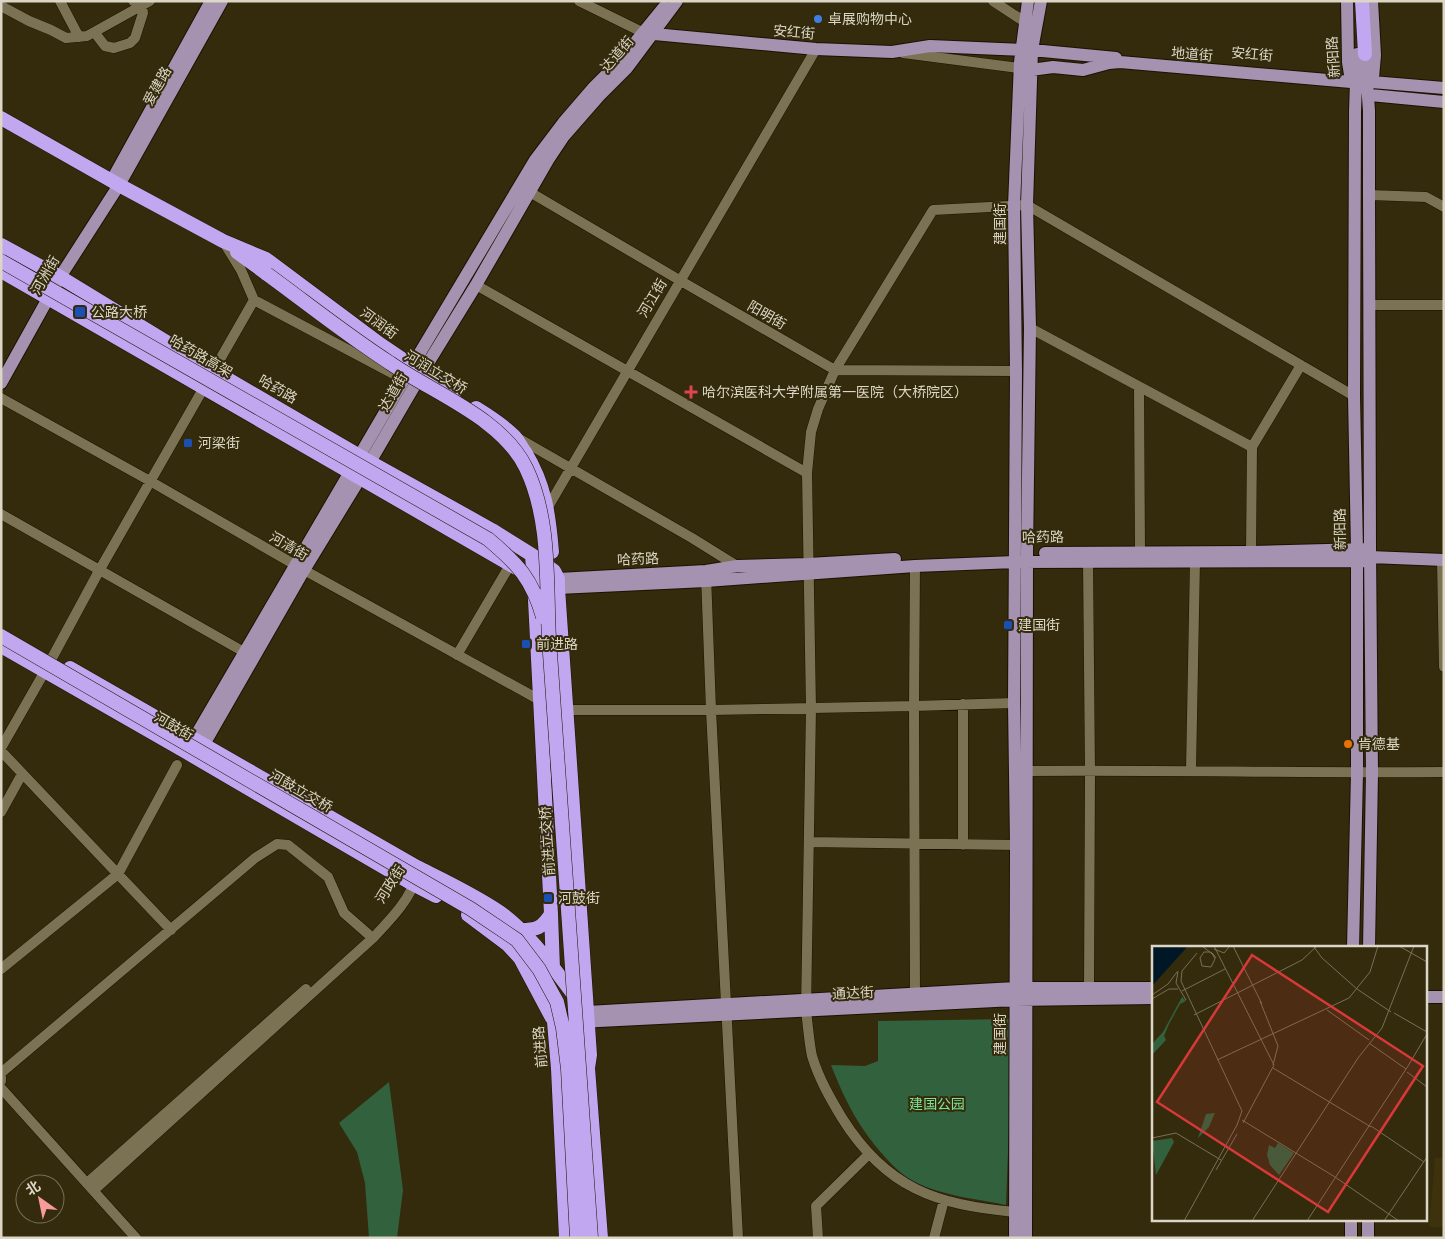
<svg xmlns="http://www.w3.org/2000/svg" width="1445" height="1239" font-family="'Fira Sans Condensed','Noto Sans SC',sans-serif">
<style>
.built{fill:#3d320b}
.green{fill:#31613d}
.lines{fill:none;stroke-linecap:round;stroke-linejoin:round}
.minor-casing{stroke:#1b1300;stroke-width:11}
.major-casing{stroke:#1b1300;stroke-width:14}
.highway-casing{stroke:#1b1300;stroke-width:15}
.minor{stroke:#7b7253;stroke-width:10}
.major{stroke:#a592b1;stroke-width:12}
.highway{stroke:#c1a7ef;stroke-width:14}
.highway-bridge-casing{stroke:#1b1300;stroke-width:15;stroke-linecap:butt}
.highway-bridge{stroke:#c1a7ef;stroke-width:14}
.shop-dot{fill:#3f7fe0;stroke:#342b0d;stroke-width:2}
.transit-dot{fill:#1a4fb4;stroke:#342b0d;stroke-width:2}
.health-dot{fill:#e0444e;stroke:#342b0d;stroke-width:2}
.food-dot{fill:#e8710a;stroke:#342b0d;stroke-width:2}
.labels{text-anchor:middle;stroke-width:4;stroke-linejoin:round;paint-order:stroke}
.poi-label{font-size:14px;fill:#dbd6c5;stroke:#342b0d;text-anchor:start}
.street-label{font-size:14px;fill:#dbd6c5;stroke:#342b0d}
.park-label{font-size:14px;fill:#7de296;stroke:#342b0d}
.inset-road{fill:none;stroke:#776f57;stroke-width:1}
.view{fill:#d63938;fill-opacity:0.15;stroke:#d63938;stroke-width:2.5}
.inset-edge{fill:none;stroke:#dbd6c5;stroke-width:2.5}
</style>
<rect width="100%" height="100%" fill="#342b0d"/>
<path class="built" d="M1435 1158H1444V1227H1429Z"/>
<path class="green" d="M1013 1019 1006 1205C977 1199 944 1196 917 1183 904 1177 894 1167 885 1157 859 1128 845 1101 831 1065L865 1066 878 1061V1021Z
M389 1082 403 1190 397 1238H369L365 1183 357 1152 339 1123Z"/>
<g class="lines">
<defs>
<path id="minor" d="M60 1 79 37
M579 1 642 32 650 33
M993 1 1025 22
M1 6 29 21 51 30 66 38 87 36 150 1
M95 33 105 46 114 48 130 43 135 38 143 13 142 6 133 1
M903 53 1019 68
M528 191 681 281 835 370 1016 371
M1369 195 1426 197 1444 207
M223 241 241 270 254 300 405 380
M476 285 807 473
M1369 305H1444
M1030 328 1252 447
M1139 387 1140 552
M1 398 150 481 304 570 545 703
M518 438 692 538 737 566
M548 507 816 49
M1 514 244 652
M1251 552 1252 447 1301 365
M1442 560 1444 667
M1088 561 1090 771 1089 988
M706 575 711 710 738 1238
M457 655 510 565
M963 704V845
M561 708 566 710H711L914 706 1014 703
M1 748 45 671 99 571 254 300
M1 751 171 930
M1191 770 1195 561
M1027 771C1166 770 1305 773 1444 772
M1 812 22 774
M809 842 1016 845
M1 969 118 874 177 765
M915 999 914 706 915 566
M1 1081V1073L255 858 277 844 288 845 328 877 344 913 368 934
M1 1088 136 1238
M87 1183 306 989
M94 1190 374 937C388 922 412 898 415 878
M1015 1212C936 1205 886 1188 842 1118 830 1098 819 1079 812 1056 809 1042 808 1025 806 1011L811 708 807 473 811 432 818 409 835 370 933 210 1027 205 1354 396
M818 1238 816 1206 869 1154
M934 1238 944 1200"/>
<path id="major" d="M1347 1 1348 62 1351 81
M1372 1 1375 55 1373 78
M654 34 816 49 892 52 930 46 1021 50
M1032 50 1116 58
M1365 54 1369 111V195L1370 549 1372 773 1369 948
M1031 70 1053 67 1083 70 1109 63 1120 62 1351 82
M1372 82 1444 88
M1370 95 1444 102
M112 180 211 1
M1 383 60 277 119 185 222 1
M1045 553 1251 552 1365 549
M1370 557 1444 560
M558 579 706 571 737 566 808 564 895 559
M558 588 706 581 915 566 1015 562 1365 561
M189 747 412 366 535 160 563 123 594 87 619 62 664 7
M199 753 304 570 370 462 422 373 476 285 548 160 564 136 599 96 627 68 677 1
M1353 948 1357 773V550L1354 396 1355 111 1357 54
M1426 997H1444
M587 1012 1015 988H1154
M579 1022 1015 1000 1154 998
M1015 1238 1016 845 1014 703 1016 371 1014 206 1020 62 1028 1
M1026 1238 1027 553 1030 328 1027 205 1032 50 1041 1
M1351 1238V1220
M1368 1238V1220"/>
<path id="highway" d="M1362 1 1365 54
M1 118 119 185 223 241 266 259 380 344 454 394
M1 245 60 277 214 371 370 462 492 530 532 555 554 571 558 579V588L590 1055 588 1068 601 1238
M237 252 267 274
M1 271 518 569
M476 408C489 416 503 425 514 436 518 440 521 447 525 452 545 485 549 514 552 552
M532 555 535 600 551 914 553 968
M1 646 186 752 409 882 436 896
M70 668 417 867C445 881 475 895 501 913 532 936 554 969 577 999
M468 915 508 945 520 958 552 1018
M520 930C537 930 542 928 551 914
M553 1000 554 1022 558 1069 566 1238"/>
</defs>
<use href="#minor" class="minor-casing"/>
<use href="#major" class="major-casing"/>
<use href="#highway" class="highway-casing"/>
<use href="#minor" class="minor"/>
<use href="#major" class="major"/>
<use href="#highway" class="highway"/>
<defs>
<path id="highway-bridge" d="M1 261 488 539C518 564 532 579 543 617
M267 274C308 304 348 336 390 363 433 393 502 418 526 468 551 520 546 583 549 639L591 1238
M1 636 471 909 517 940 539 969 557 1002 563 1028 568 1069 577 1238"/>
</defs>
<use href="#highway-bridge" class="highway-bridge-casing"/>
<use href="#highway-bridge" class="highway-bridge"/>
</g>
<circle class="shop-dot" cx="818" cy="19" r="5"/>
<g class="transit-dot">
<rect x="74" y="306" width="12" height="12" rx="2.5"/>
<rect x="183" y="438" width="10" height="10" rx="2.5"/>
<rect x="1003" y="620" width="10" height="10" rx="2.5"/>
<rect x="521" y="639" width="10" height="10" rx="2.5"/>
<rect x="543" y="893" width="10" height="10" rx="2.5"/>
</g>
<path class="health-dot" d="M688.5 384.5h5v5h5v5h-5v5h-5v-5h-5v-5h5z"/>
<circle class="food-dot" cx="1348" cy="744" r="5"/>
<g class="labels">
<g class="poi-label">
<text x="828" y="24">卓展购物中心</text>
<text x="91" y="317">公路大桥</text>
<text x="702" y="397">哈尔滨医科大学附属第一医院（大桥院区）</text>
<text x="198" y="448">河梁街</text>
<text x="1018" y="630">建国街</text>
<text x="536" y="649">前进路</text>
<text x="1358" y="749">肯德基</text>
<text x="558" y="903">河鼓街</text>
</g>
<g class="street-label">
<text transform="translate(794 32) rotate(5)" y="5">安红街</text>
<text transform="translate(617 54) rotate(-49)" y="5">达道街</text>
<text transform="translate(1192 54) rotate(5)" y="5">地道街</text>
<text transform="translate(1252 54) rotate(5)" y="5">安红街</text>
<text transform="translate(1333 57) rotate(-94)" y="5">新阳路</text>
<text transform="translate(157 86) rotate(-61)" y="5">爱建路</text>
<text transform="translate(1000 224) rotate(-90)" y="5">建国街</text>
<text transform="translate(45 275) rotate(-60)" y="5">河洲街</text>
<text transform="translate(652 298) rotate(-59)" y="5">河江街</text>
<text transform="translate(767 315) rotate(30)" y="5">阳明街</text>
<text transform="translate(379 323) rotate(36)" y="5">河润街</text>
<text transform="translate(201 356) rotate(30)" y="5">哈药路高架</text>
<text transform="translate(436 372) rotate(31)" y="5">河润立交桥</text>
<text transform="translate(278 389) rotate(30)" y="5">哈药路</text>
<text transform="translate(393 392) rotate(-60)" y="5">达道街</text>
<text transform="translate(1340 529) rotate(-91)" y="5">新阳路</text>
<text transform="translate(1043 537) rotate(-1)" y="5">哈药路</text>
<text transform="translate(289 546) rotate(30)" y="5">河清街</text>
<text transform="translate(638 559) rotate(-3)" y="5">哈药路</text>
<text transform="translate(174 726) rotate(30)" y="5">河鼓街</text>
<text transform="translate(301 791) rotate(30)" y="5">河鼓立交桥</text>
<text transform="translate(547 841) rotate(-94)" y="5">前进立交桥</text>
<text transform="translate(390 884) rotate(-58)" y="5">河政街</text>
<text transform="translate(853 993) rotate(-3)" y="5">通达街</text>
<text transform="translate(1000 1034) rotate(-90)" y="5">建国街</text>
<text transform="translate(540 1047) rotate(-95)" y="5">前进路</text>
</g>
<g class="park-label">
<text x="937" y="1109">建国公园</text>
</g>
</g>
<g transform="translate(1152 946)">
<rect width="275" height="275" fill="#342b0d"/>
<path d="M30 51 34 55 28 58 17 78 12 90 14 94 0 109V98L11 86ZM63 167 57 181 46 192 54 168ZM20 192 22 196 4 229 0 195ZM126 197 142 207 127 229 118 219 115 209 117 199 123 202Z" fill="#31613d"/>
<path d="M0 0H36L0 40Z" fill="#001725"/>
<path class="inset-road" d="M50 0 59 7 61 9 63 13 59 21 50 20 48 12 52 6H58L60 7 62 9 64 12M62 0 122 119 91 177M81 0 110 58M247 0 275 16M162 1 170 12 205 43 239 66M62 3 72 7 78 0M26 25 24 37 34 54M30 45 73 23M0 49 16 38 25 26M0 53 17 43H26M108 55 126 100 121 119M175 64 217 94M242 67 275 86M42 69 150 14 165 0M217 97 254 123M65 114 197 52 218 26 226 0M256 120 275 88M121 122 219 181M255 126 275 141M90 174 183 231 247 275M219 180 272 216M0 192 24 187 69 214M64 224 85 188M32 275 85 179 90 165 29 35 30 25 45 7M100 275 206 112 230 82 262 0M155 275 256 120M232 275 275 211"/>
<path class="view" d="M100 9 271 120 176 266 5 156Z"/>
<rect width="275" height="275" class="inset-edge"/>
</g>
<rect width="1445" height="1239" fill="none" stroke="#dbd6c5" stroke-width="5"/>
<g transform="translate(40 1199) rotate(327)"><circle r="24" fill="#342b0d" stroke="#776f57"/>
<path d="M0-4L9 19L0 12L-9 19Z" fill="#f59b99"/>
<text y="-8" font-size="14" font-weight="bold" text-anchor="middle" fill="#dbd6c5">北</text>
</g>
</svg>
